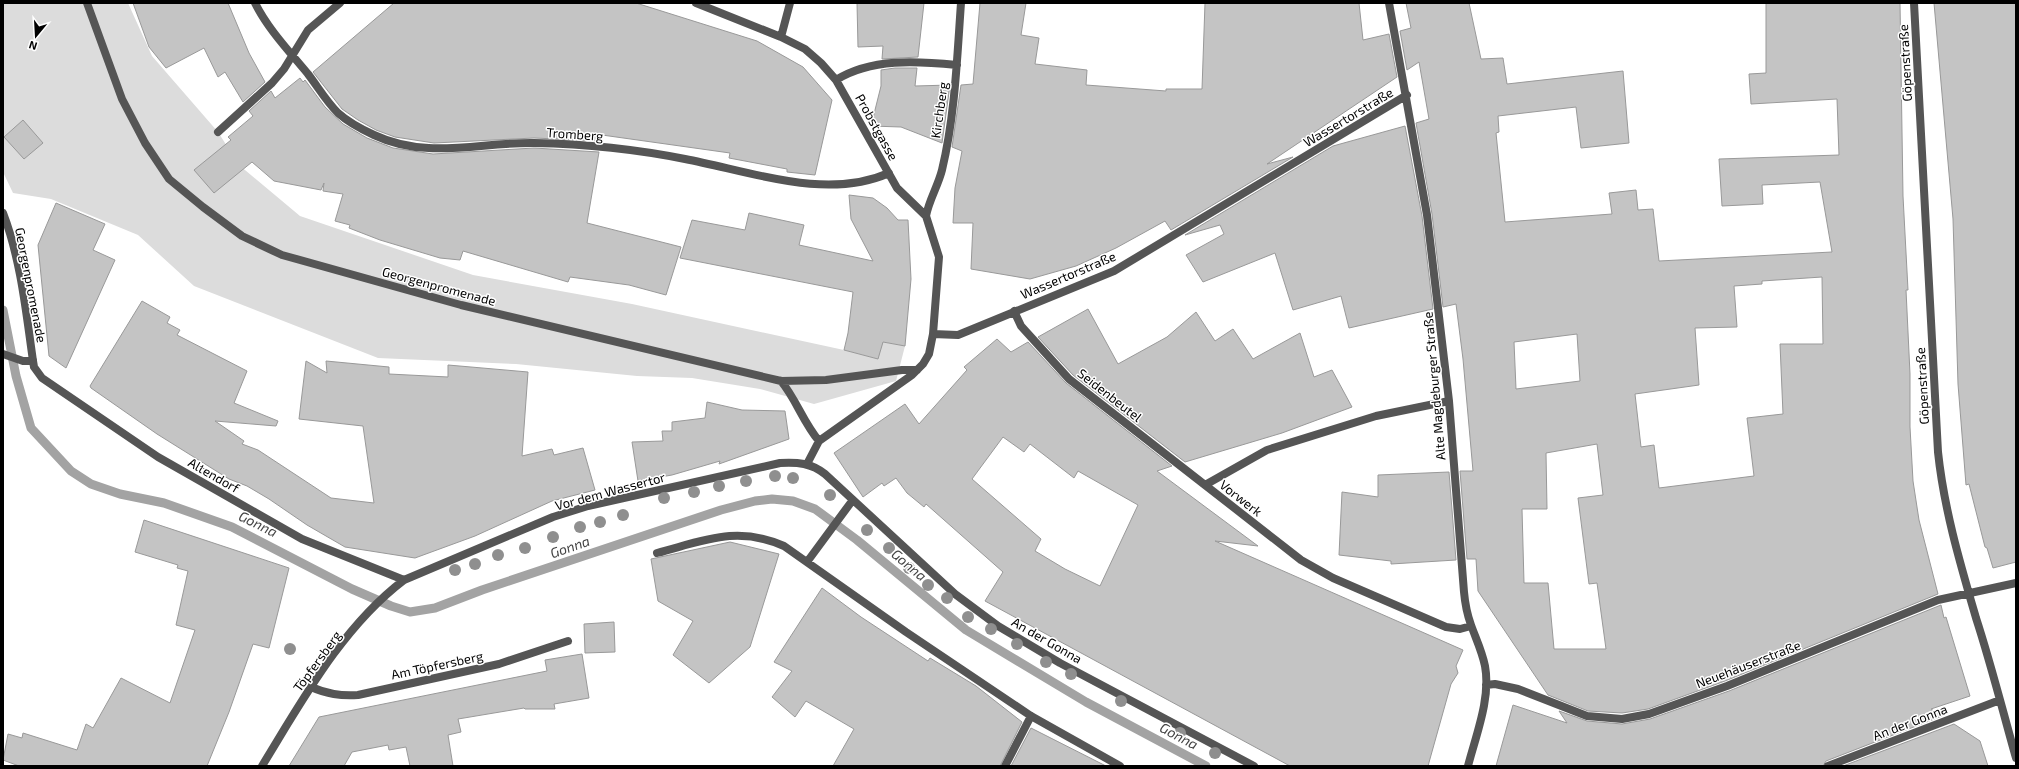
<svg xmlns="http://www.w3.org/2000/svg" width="2019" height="769" font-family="'Exo 2',sans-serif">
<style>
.green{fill:#dcdcdc}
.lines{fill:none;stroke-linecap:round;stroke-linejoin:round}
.stream{stroke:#a3a3a3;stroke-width:9}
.building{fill:#c4c4c4;stroke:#999;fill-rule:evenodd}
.service{stroke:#555;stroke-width:8}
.minor{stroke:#555;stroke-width:8}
.tree{fill:#8f8f8f}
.labels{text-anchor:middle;stroke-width:3;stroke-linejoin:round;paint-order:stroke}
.street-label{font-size:13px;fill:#000;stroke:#fff}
.water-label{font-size:14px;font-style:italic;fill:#444;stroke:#fff}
</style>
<rect width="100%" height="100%" fill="#fff"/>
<path class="green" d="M3 3H128L152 56 218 132 239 165 300 216 473 275 632 304 844 350 878 359 882 342 905 346 896 381 814 404 760 389 692 378 637 376 516 364 378 358 194 286 138 235 51 199 13 193 3 172Z"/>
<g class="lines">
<path class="stream" d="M3 310 16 376 31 428 71 471 91 484 120 494 164 503 232 527 352 589 391 606 410 612 435 608 482 590 721 510 755 501 772 499 793 501 815 509 857 540 966 630 1086 702 1206 766"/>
</g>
<path class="building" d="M133 3H228L249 53 265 82 243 102 225 72 218 77 204 48 166 68 149 47Z
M394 3H636L757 41 803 67 832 100 815 175 787 172V169L729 158 730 153 602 135 601 141 534 138 434 143 395 137 376 130 358 120 342 109 313 72Z
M857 3H924L918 57 882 59 883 46 858 47Z
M980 3H1026L1021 35 1039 38 1035 64 1087 70 1086 85 1166 91V89H1202L1205 3H1359L1363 40 1389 34 1397 77 1267 164 1293 157 1171 230 1165 221 1116 248 1076 266 1030 279 971 269 973 223H953L955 188 962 151 952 147 961 85 973 84Z
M1406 3H1469L1481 59 1503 58 1507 84 1623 71 1629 143 1581 148 1576 107 1498 116 1499 132 1496 133 1505 222 1612 214 1609 193 1636 190 1638 210 1653 209 1659 261 1832 252 1820 182 1762 185 1763 204 1722 206 1719 159 1839 155 1837 99 1751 104 1749 74 1766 73V3H1900L1903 196 1908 290H1906L1910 374V427L1913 481 1919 520 1938 594 1725 681 1648 709 1622 713 1588 711 1548 695 1478 591 1476 559H1467L1460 471H1473L1463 359 1456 304 1443 307 1432 214 1416 123 1429 119 1419 62 1407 70 1400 31 1411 28ZM1822 277 1823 344H1780L1783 414 1747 418 1754 476 1659 488 1654 445 1641 447 1635 394 1699 385 1695 328 1737 327 1734 286 1762 284V281ZM1577 334 1580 381 1516 389 1514 342ZM1597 444 1603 495 1578 498 1589 584 1597 583 1606 649H1554L1548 583H1524L1522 509H1547L1546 453Z
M1934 3H2016V562L1993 568 1987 548 1985 547 1969 484 1966 485 1958 384 1953 219Z
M895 68H917L915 86 950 85 942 143 901 127 871 126 881 86V70Z
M300 78 303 82 305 80 325 107 343 124 367 138 393 148 433 154 534 148 599 152 587 223 681 247 666 295 629 285 570 277 568 282 463 251 460 260 440 258 380 240 349 228 350 225 335 221 343 194 323 191 324 183 321 190 274 181 252 162 214 193 194 170 231 140 228 137 253 116 249 111 271 91 275 98Z
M23 120 43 143 24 159 4 137Z
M1405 126 1422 216 1433 309 1349 328 1341 296 1293 310 1275 253 1203 282 1186 255 1224 234 1220 225 1185 235 1333 146Z
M849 195 873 198 887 208 898 220H908L911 279 905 346 883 342 878 359 844 350 848 333 853 292 680 258 692 220 745 230 749 213 804 225 799 245 873 261 851 219Z
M56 203 105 224 93 250 115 260 66 368 49 356 38 245Z
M142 301 170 317 167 323 180 330 177 335 247 371 234 403 278 421 276 426 215 421 244 441 242 444 258 450 331 498 374 503 363 426 299 419 306 361 327 373 326 361 389 367V374L448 377V365L528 372 522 456 552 449 554 455 583 448 595 490 552 501 475 536 415 558 345 547 307 525 269 499 247 486 229 479 157 434 91 388 90 386Z
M1088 309 1118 364 1167 337 1196 312 1215 341 1233 329 1253 359 1300 333 1314 377 1332 370 1352 407 1282 433 1185 462 1073 375 1038 337Z
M997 339 1011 352 1028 342 1066 383 1172 466 1157 471 1258 546 1215 541 1463 650 1456 666 1458 673 1451 684 1428 766H1290L985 601 1003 572 926 504 924 507 907 493 896 478 884 486 882 483 863 497 834 453 905 404 919 424 967 370 964 367ZM1003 437 1024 452 1030 444 1074 478 1078 471 1138 505 1100 586 1065 569 1035 551 1041 539 972 479Z
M707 402 742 410 785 411 789 439 719 464 720 461 672 475 638 481 632 442 663 441 662 431H672V422L705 418Z
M1449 472 1456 560 1391 564V561L1339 555 1342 492 1378 497V475Z
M144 520 289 568 269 648 253 644 229 712 207 766H19L3 760 8 734 22 738 23 733 77 750 86 724 93 728 121 678 170 703 195 630 176 625 188 571 177 568 178 565 135 552Z
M730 542 779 554 750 647 709 683 673 655 693 621 658 601 651 559Z
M822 588 861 617 928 661 930 658 976 686 1022 722 1000 766H833L854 729 806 701 795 717 772 697 792 671 774 662Z
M1941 605 1944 618 1946 617 1970 696 1931 709 1942 716 1826 761 1823 766H1496L1513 705 1567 723 1559 711 1587 721 1622 724 1650 719 1729 691Z
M614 622 615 652 585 653 584 624Z
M582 654 589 698 554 704 555 709H525L524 708 458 719 461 732 448 735 453 766H410L406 747 389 750 388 745 352 752 344 766H289L319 717 547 671 545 660Z
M1954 724 1980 741 1988 766H1843Z
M1031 728 1106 766H1011Z"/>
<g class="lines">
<path class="service" d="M3 354 23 361H33
M1031 716 1120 766"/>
<path class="minor" d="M87 3 122 99 145 143 169 179 203 207 242 236 282 255 461 305 781 381 826 380 902 370H917
M255 3C268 29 289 51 308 74 318 87 326 101 338 113 348 122 361 129 374 135 427 160 479 142 534 143 584 144 635 149 685 159 749 171 826 201 889 173
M696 3 781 37 805 49 821 63 836 80 897 188 926 216 939 257 933 334 929 354 923 364 912 375 819 441 807 464
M1389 3 1427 215 1449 401 1464 592C1465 603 1467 614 1471 625 1476 639 1482 651 1485 666 1491 698 1476 735 1468 766
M1914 3 1938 452C1944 509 1960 563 1976 618 1991 664 2003 712 2016 758
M781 37 790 3
M836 80C871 58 917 61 957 65
M218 132 272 83 284 69 308 30 340 3
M3 213C21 260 26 312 33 361L34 367 42 378 158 457 302 539 404 580
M926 216C929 200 938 186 942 170 955 116 957 58 961 3
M1014 311 1021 326 1069 379 1205 485
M933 334 958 335 1114 271 1407 95
M781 381C796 399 803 422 819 441
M1449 401 1376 416 1267 450 1205 485 1301 560 1333 578 1446 627 1460 629 1471 626
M657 553C703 541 737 525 784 546L906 632 1031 716 1005 766
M807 562 852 501
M1486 685 1495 684 1518 689 1587 716 1622 719 1649 714 1727 686 1938 600 2016 583
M311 687C327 694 340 696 358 695L499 664 568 641
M262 766C302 701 342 627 404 580L553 517 588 506 780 463C798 462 811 463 825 474L955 594 998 626 1060 663 1254 766
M1828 766 2000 700"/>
</g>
<g class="tree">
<circle cx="775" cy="476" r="6"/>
<circle cx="793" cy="478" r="6"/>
<circle cx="746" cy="481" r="6"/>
<circle cx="719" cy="486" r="6"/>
<circle cx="694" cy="492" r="6"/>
<circle cx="830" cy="495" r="6"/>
<circle cx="664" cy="498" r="6"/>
<circle cx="623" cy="515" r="6"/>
<circle cx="600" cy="522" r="6"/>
<circle cx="580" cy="527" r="6"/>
<circle cx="867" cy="530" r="6"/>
<circle cx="553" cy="537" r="6"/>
<circle cx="525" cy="548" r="6"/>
<circle cx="889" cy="548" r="6"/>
<circle cx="498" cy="555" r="6"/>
<circle cx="475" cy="564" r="6"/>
<circle cx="909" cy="568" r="6"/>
<circle cx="455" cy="570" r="6"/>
<circle cx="928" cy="585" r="6"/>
<circle cx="947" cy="598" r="6"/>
<circle cx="968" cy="617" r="6"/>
<circle cx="991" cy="629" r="6"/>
<circle cx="1017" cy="644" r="6"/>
<circle cx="290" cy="649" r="6"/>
<circle cx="1046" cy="662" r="6"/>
<circle cx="1071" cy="674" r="6"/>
<circle cx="1121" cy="701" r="6"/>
<circle cx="1180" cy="733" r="6"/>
<circle cx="1215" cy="753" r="6"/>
</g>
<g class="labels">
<g class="street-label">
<text transform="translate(1905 63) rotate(-93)" y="5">Göpenstraße</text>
<text transform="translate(939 110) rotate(-82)" y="5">Kirchberg</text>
<text transform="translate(1348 117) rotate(-31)" y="5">Wassertorstraße</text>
<text transform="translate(877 127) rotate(61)" y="5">Probstgasse</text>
<text transform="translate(575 134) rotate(4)" y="5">Tromberg</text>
<text transform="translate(1068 275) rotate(-23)" y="5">Wassertorstraße</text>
<text transform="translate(31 285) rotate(79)" y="5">Georgenpromenade</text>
<text transform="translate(439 286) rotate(15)" y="5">Georgenpromenade</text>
<text transform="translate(1434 386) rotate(-95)" y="5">Alte Magdeburger Straße</text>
<text transform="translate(1922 386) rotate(-93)" y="5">Göpenstraße</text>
<text transform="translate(1110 395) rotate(38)" y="5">Seidenbeutel</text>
<text transform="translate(214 475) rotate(30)" y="5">Altendorf</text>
<text transform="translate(610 491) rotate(-15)" y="5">Vor dem Wassertor</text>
<text transform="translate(1241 498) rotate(38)" y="5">Vorwerk</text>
<text transform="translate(1047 640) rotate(30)" y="5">An der Gonna</text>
<text transform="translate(317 661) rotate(-54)" y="5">Töpfersberg</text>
<text transform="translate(1748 664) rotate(-21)" y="5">Neuehäuserstraße</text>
<text transform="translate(437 665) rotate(-12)" y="5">Am Töpfersberg</text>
<text transform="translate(1910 722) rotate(-21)" y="5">An der Gonna</text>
</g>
<g class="water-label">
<text transform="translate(258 524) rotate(26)" y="5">Gonna</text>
<text transform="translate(570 547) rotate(-19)" y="5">Gonna</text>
<text transform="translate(909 565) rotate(40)" y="5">Gonna</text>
<text transform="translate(1179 736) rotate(28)" y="5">Gonna</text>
</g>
</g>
<rect width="2019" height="769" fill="none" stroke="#000000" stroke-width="8"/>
<g transform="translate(36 36) rotate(198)" stroke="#ffffff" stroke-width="3" paint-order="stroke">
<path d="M0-3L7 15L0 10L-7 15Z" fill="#000000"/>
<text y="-6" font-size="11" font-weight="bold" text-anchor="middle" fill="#000000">N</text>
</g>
</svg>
